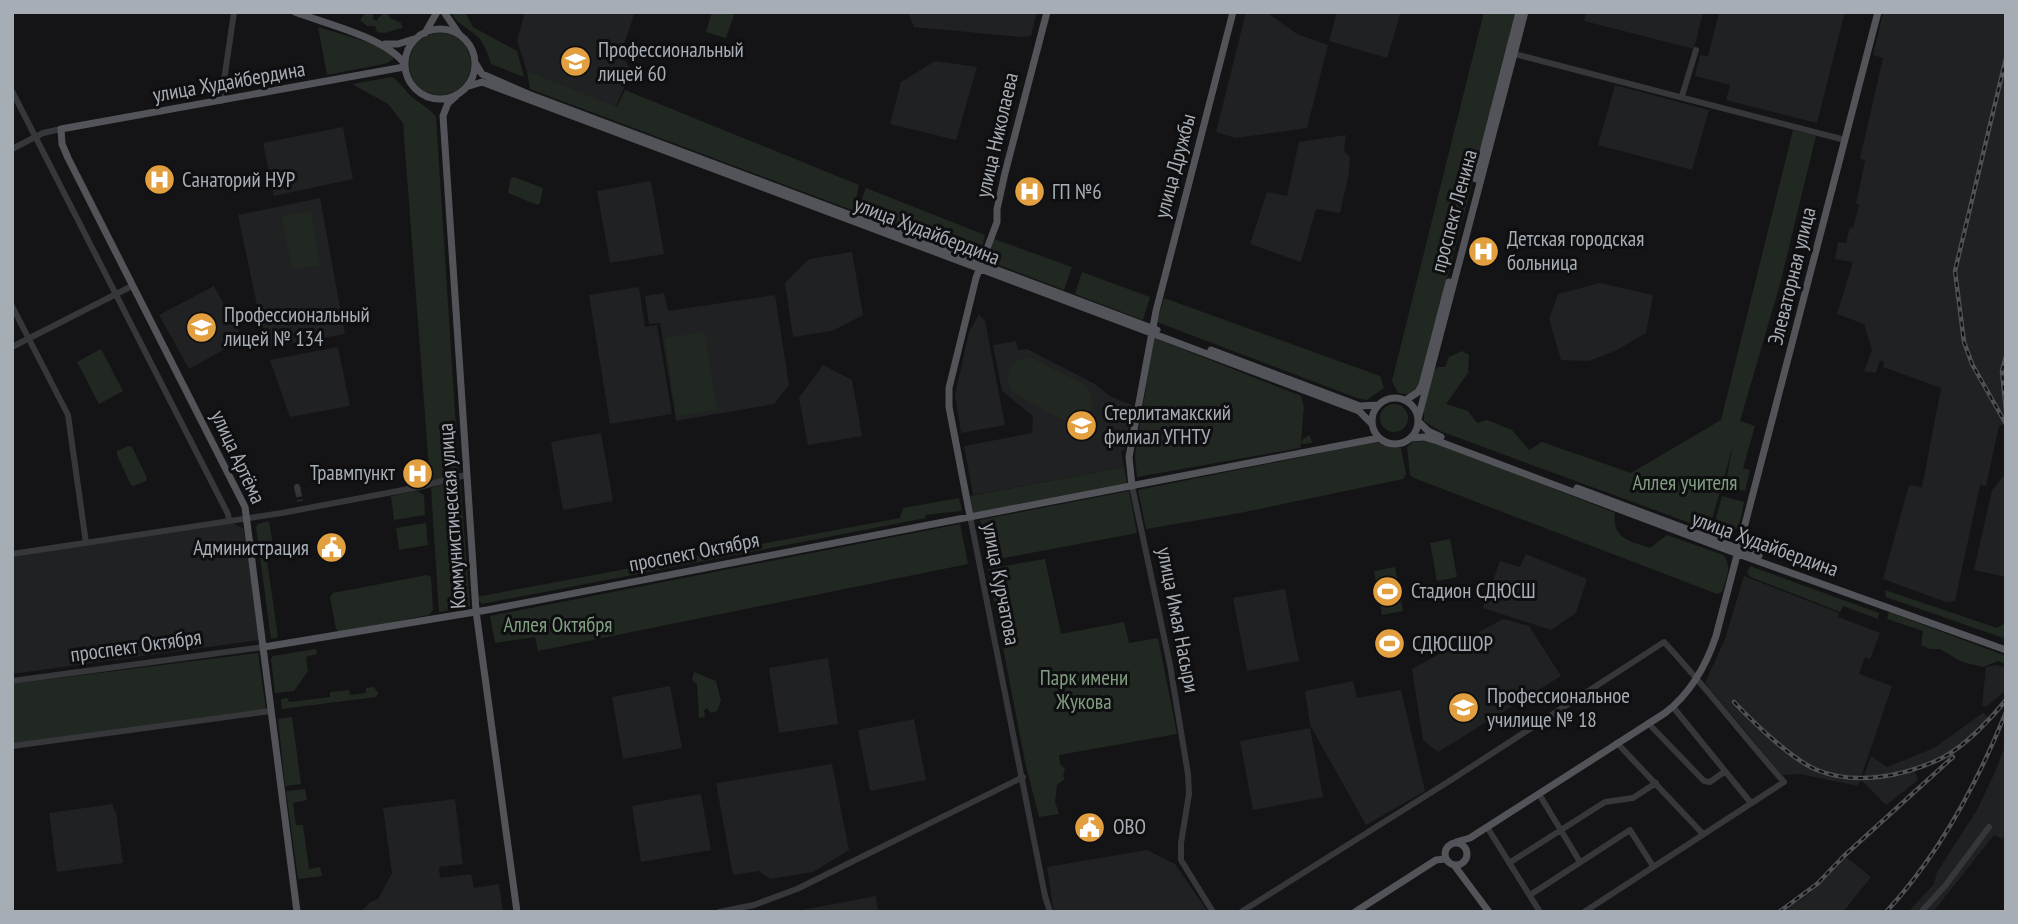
<svg xmlns="http://www.w3.org/2000/svg" width="2018" height="924" font-family="'PT Sans Narrow',sans-serif">
<style>
.built{fill:#202123}
.green{fill:#212821}
.lines{fill:none;stroke-linecap:round;stroke-linejoin:round}
.minor-tunnel{stroke:#313336;stroke-width:6;stroke-dasharray:6 3;stroke-linecap:butt}
.minor{stroke:#36373b;stroke-width:6}
.major{stroke:#525459;stroke-width:7}
.rail-casing{stroke:#4f5155;stroke-width:4.5}
.rail{stroke:#0f0f11;stroke-width:2;stroke-dasharray:5;stroke-linecap:butt}
.labels{text-anchor:middle;stroke-width:6;stroke-linejoin:round;paint-order:stroke}
.poi-label{font-size:21px;fill:#a7adb5;stroke:#0f0f11;text-anchor:start}
.street-label{font-size:21px;fill:#a7adb5;stroke:#0f0f11}
.park-label{font-size:21px;fill:#809e80;stroke:#0f0f11}
</style>
<rect width="100%" height="100%" fill="#141416"/>
<path class="built" d="M525 12H635L621 53 631 71 616 107 527 71 517 40Z
M908 12H1037L1031 36 1021 37 914 27Z
M1246 12H1266L1297 34 1328 45 1307 128 1236 138 1216 132Z
M1337 12H1401L1387 58 1329 41Z
M1586 12H1703L1694 49 1584 21Z
M1719 12H1845L1817 123 1726 100 1730 85 1695 76 1700 55 1708 56Z
M2006 12V423L1999 426 1986 486 1980 485 1955 601 1946 602 1883 579 1909 485 1922 487 1941 388 1883 367 1884 362 1880 360 1876 373 1864 371 1872 350 1864 324 1837 314 1853 262 1835 259 1838 242 1846 243 1850 227 1853 228 1859 205 1856 204 1865 161 1860 158 1883 58 1873 55 1883 13Z
M935 61 977 67 956 140 890 124 901 82Z
M1615 85 1709 110 1692 170 1598 145Z
M343 127 353 179 274 196 263 143Z
M1346 135 1344 151 1350 157 1349 173 1340 213 1316 209 1301 262 1250 244 1267 192 1287 196 1299 142Z
M651 181 664 254 610 263 597 191Z
M320 198 345 334 266 348 238 215Z
M852 252 863 315 832 331 793 337 785 283 809 259Z
M1600 283 1653 295 1646 333 1615 351 1589 361 1561 360 1549 319 1558 294Z
M214 286 243 339 189 369 159 315Z
M639 287 645 327 657 325 672 414 610 424 589 295Z
M664 293 668 311 775 295 789 385 774 404 676 421 660 323 649 324 645 296Z
M979 314 985 321 1005 425 961 433 955 395 969 332Z
M1016 341 1018 350 1027 349 1095 384 1111 397 1132 405 1125 449 1121 451 1124 467 973 495 964 446 1032 433 1033 416 1002 391 993 345Z
M338 347 350 406 290 417 270 360Z
M823 365 852 380 862 436 808 445 799 398Z
M601 433 613 501 563 510 551 442Z
M2006 473V577L1974 570 1992 490Z
M231 522 244 529 259 640 12 674V557Z
M1526 554 1587 579 1576 613 1551 630 1483 608 1500 561 1520 567Z
M1744 576 1839 613 1838 617 1880 633 1870 659 1865 657 1859 674 1892 686 1858 786 1800 774 1782 775 1705 683 1725 639Z
M1285 589 1299 661 1247 671 1233 598Z
M1503 619 1529 626 1561 676 1438 752 1423 740 1412 669Z
M828 658 838 724 779 733 769 668Z
M1997 665 2006 668V690L1986 707 1982 705 1986 667Z
M1353 681 1357 698 1401 690 1425 791 1366 825 1310 725 1305 691Z
M670 686 682 748 623 759 612 697Z
M1983 713 1990 719 1944 756 1914 769 1918 780 1886 805 1862 781 1871 756 1887 767 1934 748Z
M914 719 926 780 870 791 858 730Z
M1310 728 1323 797 1253 810 1240 741Z
M2006 744V834L2002 839 1994 835 1933 912H1908L1934 884 1937 872 1977 810 1995 772Z
M832 764 849 850 813 872 770 879 759 871 733 875 716 783Z
M701 794 711 850 641 862 632 806Z
M455 799 463 864 439 867 440 878 471 874 474 888 499 884 503 912H361L370 902 378 899 392 873 383 808Z
M113 804 114 811 116 812 123 863 57 872 49 813Z
M1147 850 1175 864 1208 912H1055L1053 907 1047 867Z
M1846 857 1871 877 1843 912H1783L1810 893Z
M876 896 878 912H802V910Z"/>
<path class="green" d="M366 12 373 14V19L376 21 383 13H387L390 18 401 23 403 28C393 29 388 35 377 32L375 26H367L360 20Z
M451 12H465L473 27 517 51 524 77 491 64C488 55 485 44 478 37 468 28 458 25 451 12Z
M712 12H735L726 38 706 32Z
M1484 12H1518L1418 387 1411 395 1398 393 1392 381Z
M318 27 380 46 393 55V59L388 63 327 75Z
M409 64a31 31 0 1 1 62 0a31 31 0 1 1-62 0Z
M527 71 617 107 625 90 859 185 854 208 852 210 530 89Z
M392 77C401 83 405 91 413 98 421 104 429 108 436 117L459 474 430 482 403 123 388 104 352 84Z
M1793 130 1816 136 1780 284 1740 421 1755 426 1743 468 1750 470 1745 491 1725 486 1733 446 1709 530 1440 431 1424 421V409L1434 370 1438 367H1445L1449 357 1462 351 1469 355 1468 373 1446 404 1468 411 1477 423 1487 420 1512 430 1529 450 1542 442 1631 473 1721 420Z
M514 177 543 188 540 203 537 205 508 193 511 178Z
M866 188 985 235 980 254 976 256 861 213 859 206Z
M311 211 320 265 292 270 282 216Z
M994 239 1072 267 1064 290 994 263 991 248Z
M1082 272 1150 297 1143 320 1075 294Z
M1164 298 1380 376 1384 388 1367 400 1357 398 1157 322Z
M705 332 717 410 676 416 665 338Z
M1154 338 1301 396 1304 407 1301 444 1303 439 1310 435 1312 443 1301 444 1300 448 1137 477 1135 455Z
M101 349 123 391 99 404 77 362Z
M1024 358H1031L1084 384C1102 401 1087 429 1063 419 1046 412 1029 401 1013 392 1003 378 1007 363 1024 358Z
M1380 418a14 14 0 1 1 28 0a14 14 0 1 1-28 0Z
M1432 441 1615 513C1612 539 1629 541 1650 548L1667 535 1723 555C1733 565 1726 579 1722 592L1717 594 1414 478 1410 475 1407 447 1413 442Z
M1376 442 1401 448 1406 474 1403 479 1240 513 1146 529 1138 490Z
M128 446 132 447 147 478 146 481 134 486 131 485 117 455V451Z
M1124 467 1127 483 973 513 970 496Z
M460 479 470 606 439 612 431 488Z
M417 491 424 495 425 515 394 520 391 496Z
M1129 491 1137 533 988 561 980 520Z
M1722 496 1744 502C1741 515 1741 530 1728 536L1712 532Z
M959 498 962 511 925 515 926 518 482 604 476 597 900 518 903 508Z
M269 521 273 545 265 547 278 637 271 639 256 527 258 524Z
M426 523 428 545 399 550 396 528Z
M960 524 968 564 538 651 535 637 495 643 490 616Z
M1450 539 1457 577 1437 581 1430 543Z
M1045 559 1061 634 1124 622 1129 643 1158 638 1177 734 1059 755 1060 764 1065 769 1063 776 1065 779 1057 785 1055 802 1059 814 1039 817 1025 762 988 569Z
M1750 566 1879 613 1878 619 1843 606 1840 612 1751 577 1747 573Z
M1395 567 1403 611 1382 615 1374 571Z
M427 575 431 577 433 610 429 615 340 632 336 629 330 597 333 593Z
M1885 590 1997 628 2006 623V639L1886 597Z
M1889 612 2006 656V664L1998 661 1983 667 1962 662 1940 649H1930L1921 645 1923 631 1887 619Z
M316 649 317 654 306 657 308 671 294 691 275 693 271 659 273 656Z
M258 653 266 709 12 743V684Z
M694 672 716 681 721 701 717 711 711 713 707 708 704 710 705 717 699 718 697 684 692 680Z
M374 687 378 693 376 697 282 709 281 699 288 698 289 702 330 697V692L349 690 350 695 366 693V688Z
M292 717 301 784 285 786 278 719Z
M305 789 307 800 293 803 296 825H303L309 869 320 867 322 876 298 879 286 791Z"/>
<g class="lines">
<path class="minor-tunnel" d="M298 491 300 501"/>
<path class="minor" d="M1511 53 1845 140
M12 91 228 514 229 520
M1682 96 1696 50
M221 101 234 12
M12 149 43 133 61 129
M12 306 68 415 86 543
M12 347 132 286
M1132 486 1170 665 1188 774 1189 794 1181 843V860L1213 912
M297 487 298 491
M970 516 1045 896 1050 912
M12 554 282 513 419 487 466 475
M12 681 264 647
M1673 707 1751 803
M1648 723 1704 781 1710 782 1724 772
M1617 743 1703 834
M12 746 271 711
M1539 794 1580 862
M1487 827 1540 912
M1509 863 1605 802 1633 798 1656 783
M1530 895 1630 830 1653 866
M719 912 754 905 797 889 1023 777
M1241 912 1451 780 1664 642C1706 687 1743 736 1784 782L1584 912
M1921 912 1945 886 1989 827"/>
<path class="major" d="M295 12C326 24 384 37 404 63
M444 12 459 34
M405 64a35 35 0 1 1 70 0a35 35 0 1 1-70 0Z
M425 33 437 12
M385 44H398L414 39
M476 64 482 74 528 94 1157 330
M466 87 482 82 1359 411 1372 424
M456 96 448 103 443 116 476 611 517 912
M1476 179 1519 12
M1211 350 1360 406 1378 405
M1372 421a23 23 0 1 1 46 0a23 23 0 1 1-46 0Z
M1406 400 1418 392 1422 385 1449 282
M1418 419 1525 12
M1419 422 1428 431 1441 437
M1411 438 1424 437 1435 440 1738 554 2006 650
M1132 486 1129 457 1156 311 1233 12
M1577 488 1759 556
M970 516 949 407V388L976 278 997 222V209L1005 173 1047 12
M264 647 487 610 1379 438
M1456 842 1470 838 1665 713C1691 693 1706 666 1716 636L1878 12
M1445 854a11 11 0 1 1 22 0a11 11 0 1 1-22 0Z
M1454 865 1489 912
M297 912 245 507 68 158 62 144 61 129 404 67
M1355 912 1436 860 1445 859"/>
<defs>
<path id="rail" d="M2006 58 1955 271 1964 342 1972 364 2006 424
M2006 356 2002 371 2006 411
M1734 702C1753 722 1792 760 1817 770 1856 786 1905 776 1942 758 1965 746 1990 720 2006 700
M1779 912 1817 884 1845 855 1953 757
M1886 912C1940 854 1977 784 2006 712"/>
</defs>
<use href="#rail" class="rail-casing"/>
<use href="#rail" class="rail"/>
</g>
<defs>
<symbol id="university-disc" viewBox="-11 -11 22 22"><circle r="9.5" fill="#e29f40" stroke="#0f0f11"/><path d="M0-5L7-2L0 1L-7-2ZM-4 1L0 2.5L4 1V4Q0 6-4 4Z" fill="#fff"/></symbol>
<symbol id="hospital-disc" viewBox="-11 -11 22 22"><circle r="9.5" fill="#e29f40" stroke="#0f0f11"/><path d="M-5-5h3v3.5h4V-5h3V5h-3V1.5h-4V5h-3Z" fill="#fff"/></symbol>
<symbol id="civic-disc" viewBox="-11 -11 22 22"><circle r="9.5" fill="#e29f40" stroke="#0f0f11"/><path d="M-.6-6.5H3V-4.5H.6V-3L4-1V1h2V6H-6V1h2V-1L-.6-3ZM-1.2 2.5V6h2.4V2.5Z" fill="#fff"/></symbol>
<symbol id="stadium-disc" viewBox="-11 -11 22 22"><circle r="9.5" fill="#e29f40" stroke="#0f0f11"/><path d="M0-5a6.5 5 0 1 0 0 10a6.5 5 0 1 0 0-10ZM-3.5-1.8h7v3.6h-7Z" fill="#fff"/></symbol>
</defs>
<g fill-rule="evenodd">
<use href="#university-disc" x="558" y="44" width="35" height="35"/>
<use href="#hospital-disc" x="142" y="162" width="35" height="35"/>
<use href="#hospital-disc" x="1012" y="174" width="35" height="35"/>
<use href="#hospital-disc" x="1466" y="234" width="35" height="35"/>
<use href="#university-disc" x="184" y="310" width="35" height="35"/>
<use href="#university-disc" x="1064" y="408" width="35" height="35"/>
<use href="#hospital-disc" x="400" y="456" width="35" height="35"/>
<use href="#civic-disc" x="314" y="530" width="35" height="35"/>
<use href="#stadium-disc" x="1370" y="574" width="35" height="35"/>
<use href="#stadium-disc" x="1372" y="626" width="35" height="35"/>
<use href="#university-disc" x="1446" y="690" width="35" height="35"/>
<use href="#civic-disc" x="1072" y="810" width="35" height="35"/>
</g>
<g class="labels">
<g class="poi-label">
<text x="598" y="57">Профессиональный<tspan x="598" dy="24">лицей 60</tspan></text>
<text x="182" y="187">Санаторий НУР</text>
<text x="1052" y="199">ГП №6</text>
<text x="1507" y="246">Детская городская<tspan x="1507" dy="24">больница</tspan></text>
<text x="224" y="322">Профессиональный<tspan x="224" dy="24">лицей № 134</tspan></text>
<text x="1104" y="420">Стерлитамакский<tspan x="1104" dy="24">филиал УГНТУ</tspan></text>
<text x="395" y="480" text-anchor="end">Травмпункт</text>
<text x="309" y="555" text-anchor="end">Администрация</text>
<text x="1411" y="598">Стадион СДЮСШ</text>
<text x="1412" y="651">СДЮСШОР</text>
<text x="1487" y="703">Профессиональное<tspan x="1487" dy="24">училище № 18</tspan></text>
<text x="1113" y="834">ОВО</text>
</g>
<g class="street-label">
<text transform="translate(229 82) rotate(-10)" y="7">улица Худайбердина</text>
<text transform="translate(997 135) rotate(-77)" y="7">улица Николаева</text>
<text transform="translate(1175 166) rotate(-75)" y="7">улица Дружбы</text>
<text transform="translate(1454 211) rotate(-75)" y="7">проспект Ленина</text>
<text transform="translate(927 231) rotate(21)" y="7">улица Худайбердина</text>
<text transform="translate(1792 276) rotate(-76)" y="7">Элеваторная улица</text>
<text transform="translate(238 457) rotate(65)" y="7">улица Артёма</text>
<text transform="translate(452 516) rotate(-94)" y="7">Коммунистическая улица</text>
<text transform="translate(1765 544) rotate(20)" y="7">улица Худайбердина</text>
<text transform="translate(694 552) rotate(-11)" y="7">проспект Октября</text>
<text transform="translate(1001 584) rotate(79)" y="7">улица Курчатова</text>
<text transform="translate(1178 620) rotate(79)" y="7">улица Имая Насыри</text>
<text transform="translate(136 646) rotate(-8)" y="7">проспект Октября</text>
</g>
<g class="park-label">
<text x="1685" y="490">Аллея учителя</text>
<text x="558" y="632">Аллея Октября</text>
<text x="1084" y="685">Парк имени<tspan x="1084" dy="24">Жукова</tspan></text>
</g>
</g>
<rect width="2018" height="924" fill="none" stroke="#a7adb5" stroke-width="28"/>
</svg>
